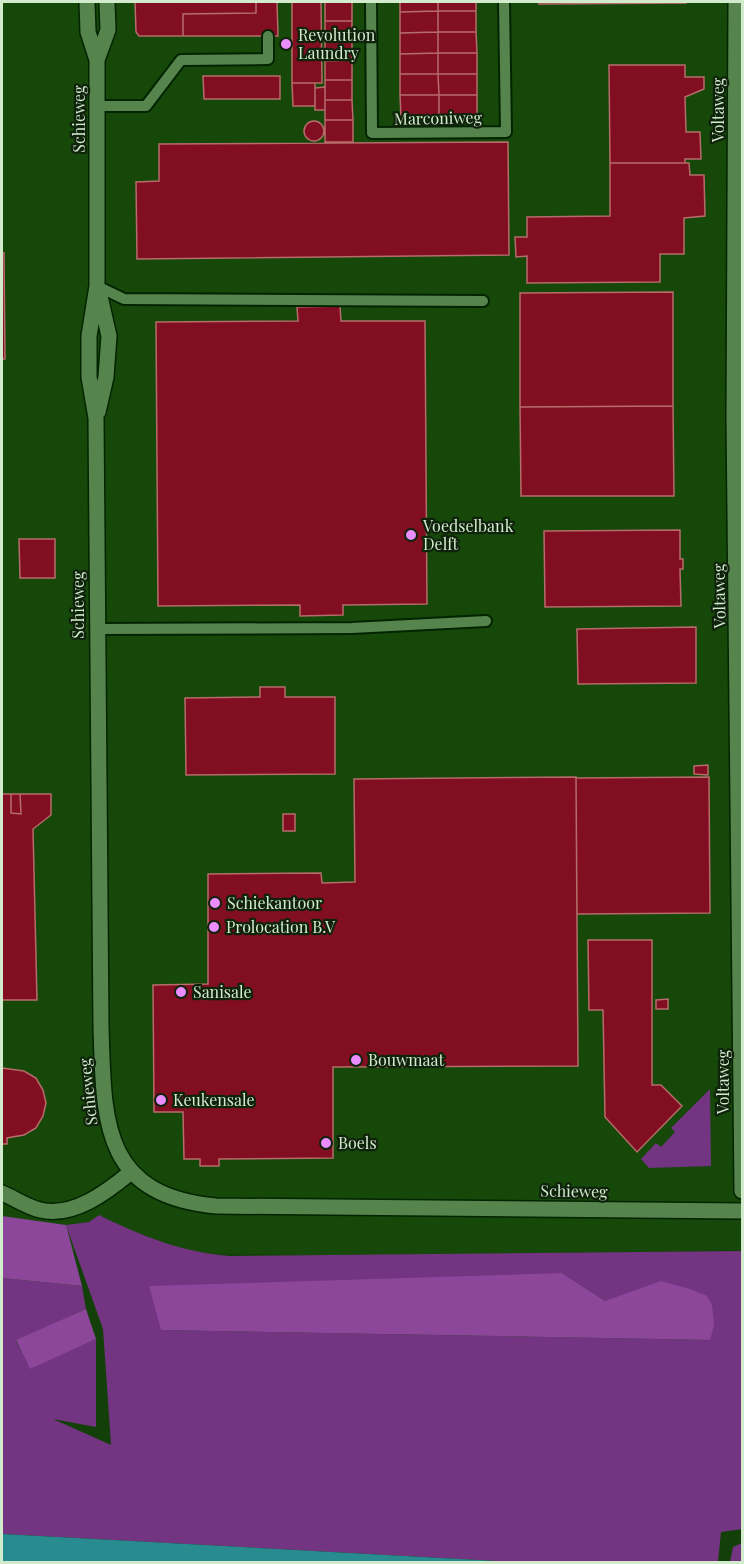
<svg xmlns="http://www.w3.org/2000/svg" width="744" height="1564" font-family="'Playfair Display',serif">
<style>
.built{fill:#154809}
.green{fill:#733481;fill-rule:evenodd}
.forest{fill:#8c479b}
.water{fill:#288b90}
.building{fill:#820f21;stroke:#b66c6b;stroke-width:1.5}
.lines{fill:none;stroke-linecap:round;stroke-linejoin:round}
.lane-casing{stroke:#032400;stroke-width:14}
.street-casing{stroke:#032400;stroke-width:18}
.secondary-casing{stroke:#032400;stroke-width:18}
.lane{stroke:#56844d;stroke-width:10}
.street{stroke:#56844d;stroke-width:15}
.secondary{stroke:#56844d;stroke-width:15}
.poi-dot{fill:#ea8dfd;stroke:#0f220c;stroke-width:2}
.labels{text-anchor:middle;stroke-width:4.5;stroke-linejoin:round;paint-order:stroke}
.poi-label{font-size:16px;fill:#d2ebcd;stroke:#0f220c;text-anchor:start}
.street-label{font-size:16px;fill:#d2ebcd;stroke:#0f220c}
</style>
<rect width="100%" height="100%" fill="#134009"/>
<path class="built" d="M2 2H742V1250L363 1256 2 1250Z"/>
<path class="green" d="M710 1089 711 1166 649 1168 641 1159 656 1143 661 1147 675 1132 671 1128Z
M99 1215C142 1236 181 1252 229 1256L742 1251V1529L721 1532 718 1562H515L2 1534V1278L82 1286 86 1309 16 1341 30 1368 96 1339V1427L53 1419 111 1445 103 1329 66 1225 89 1222ZM562 1273 605 1301 710 1340 161 1330Z
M742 1543V1562H730L733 1547Z"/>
<path class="forest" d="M2 1216 66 1225 82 1286 2 1278Z
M562 1273 605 1301 661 1281 690 1289 707 1296 712 1305 714 1325 710 1340 161 1330 149 1286Z
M86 1309 96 1339 30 1369 16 1340Z"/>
<path class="water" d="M2 1534 515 1562H2Z"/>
<path class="building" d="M135 2H256V13L183 14V36H139L136 32Z
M256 2H277L278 36H183V14L256 13Z
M292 2H321L322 83H292Z
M325 2H352V21H325Z
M400 2H438V11L400 12Z
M438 2H476V11H438Z
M539 2H686V3L539 4Z
M438 11H476V32H438Z
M438 11V32L400 33V12Z
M325 21H352V41H325Z
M438 32V53L400 54V33Z
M438 32H476L477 53H438Z
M325 41H352V60L325 61Z
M438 53H477V74H438Z
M438 53V74H400V54Z
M352 60V80H325V61Z
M609 65H685V77H704V89L685 97 686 132H700L701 159H685V163H610Z
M400 74H438L439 95H400Z
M438 74H477V95H439Z
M203 76H280V99H204Z
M325 80H352V100H325Z
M292 83H315V106H293Z
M325 87V110H315V88Z
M400 95H439V120H401Z
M439 95H477V119L439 120Z
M325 100H352L353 120H325Z
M325 120H353V142H325Z
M304 131a10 10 0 1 1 20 0a10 10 0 1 1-20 0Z
M508 142 509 255 137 259 136 182 159 181V144Z
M610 163H689L690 175H704L705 216 684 218V254H660V282L527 283V256L516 257 515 237H527V217L610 216Z
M2 253H4L5 359H2Z
M673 292V406L520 407V293Z
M340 306 341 321H425L427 604 343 605V615L300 616V605L158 606 156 322 298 321 297 307Z
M673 406 674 496H521L520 407Z
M680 530V559H683V569H680L681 606 545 607 544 531Z
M19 539H55V578H20Z
M696 627V683L578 684 577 629Z
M260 687H285V697H335V774L186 775 185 698 260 697Z
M708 765V775L694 774V766Z
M576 777 578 1066 333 1067V1158L219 1159V1166H200V1159H184L183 1112H154L153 985 208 984V874L321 873 322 883 355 882 354 779Z
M709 777 710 913 577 914 576 778Z
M2 794H51V815L33 829 37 1000H2Z
M11 794H20L21 814 11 813Z
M283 814H295V831H283Z
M588 940H652V1085H661L682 1106 637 1152 605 1117 603 1010H589Z
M668 999V1009H656V1000Z
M2 1068 24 1071 36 1078 43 1090 46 1103 43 1116 36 1128 24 1135 7 1138V1144H2Z"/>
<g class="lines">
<defs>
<path id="lane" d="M371 2 372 133 506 132 504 2
M97 106H146L181 60 268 59V36
M97 286 124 299 483 301
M96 629 352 628 486 621"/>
<path id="street" d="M736 2 734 417 742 1191
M2 1193C14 1198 27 1207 40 1210 73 1218 107 1192 131 1172"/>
<path id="secondary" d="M87 2 88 32 97 60V286L89 336V377L96 418 101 1027C104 1121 101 1195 216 1206L742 1211
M97 60 108 30 107 2
M98 412 106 377 109 336 99 292"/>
</defs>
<use href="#lane" class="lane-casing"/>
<use href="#street" class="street-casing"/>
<use href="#secondary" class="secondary-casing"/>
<use href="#lane" class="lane"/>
<use href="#street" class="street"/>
<use href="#secondary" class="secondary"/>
</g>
<g class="poi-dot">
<circle cx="286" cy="44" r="6"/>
<circle cx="411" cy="535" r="6"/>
<circle cx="215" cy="903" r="6"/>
<circle cx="214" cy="927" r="6"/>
<circle cx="181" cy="992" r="6"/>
<circle cx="356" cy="1060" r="6"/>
<circle cx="161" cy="1100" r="6"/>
<circle cx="326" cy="1143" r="6"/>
</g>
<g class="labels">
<g class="poi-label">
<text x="298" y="41">Revolution<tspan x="298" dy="18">Laundry</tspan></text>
<text x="423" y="532">Voedselbank<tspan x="423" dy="18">Delft</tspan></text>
<text x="227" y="909">Schiekantoor</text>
<text x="226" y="933">Prolocation B.V</text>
<text x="193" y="998">Sanisale</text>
<text x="368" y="1066">Bouwmaat</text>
<text x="173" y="1106">Keukensale</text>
<text x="338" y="1149">Boels</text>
</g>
<g class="street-label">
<text transform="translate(718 110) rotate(-90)" y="6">Voltaweg</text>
<text transform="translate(438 118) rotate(-1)" y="6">Marconiweg</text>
<text transform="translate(79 119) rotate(-90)" y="6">Schieweg</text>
<text transform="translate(719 596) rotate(-91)" y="6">Voltaweg</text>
<text transform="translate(78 605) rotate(-90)" y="6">Schieweg</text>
<text transform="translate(723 1082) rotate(-90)" y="6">Voltaweg</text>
<text transform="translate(88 1092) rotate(-96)" y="6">Schieweg</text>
<text transform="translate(574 1191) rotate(1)" y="6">Schieweg</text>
</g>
</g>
<rect width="744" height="1564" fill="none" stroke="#d2ebcd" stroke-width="6"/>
</svg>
